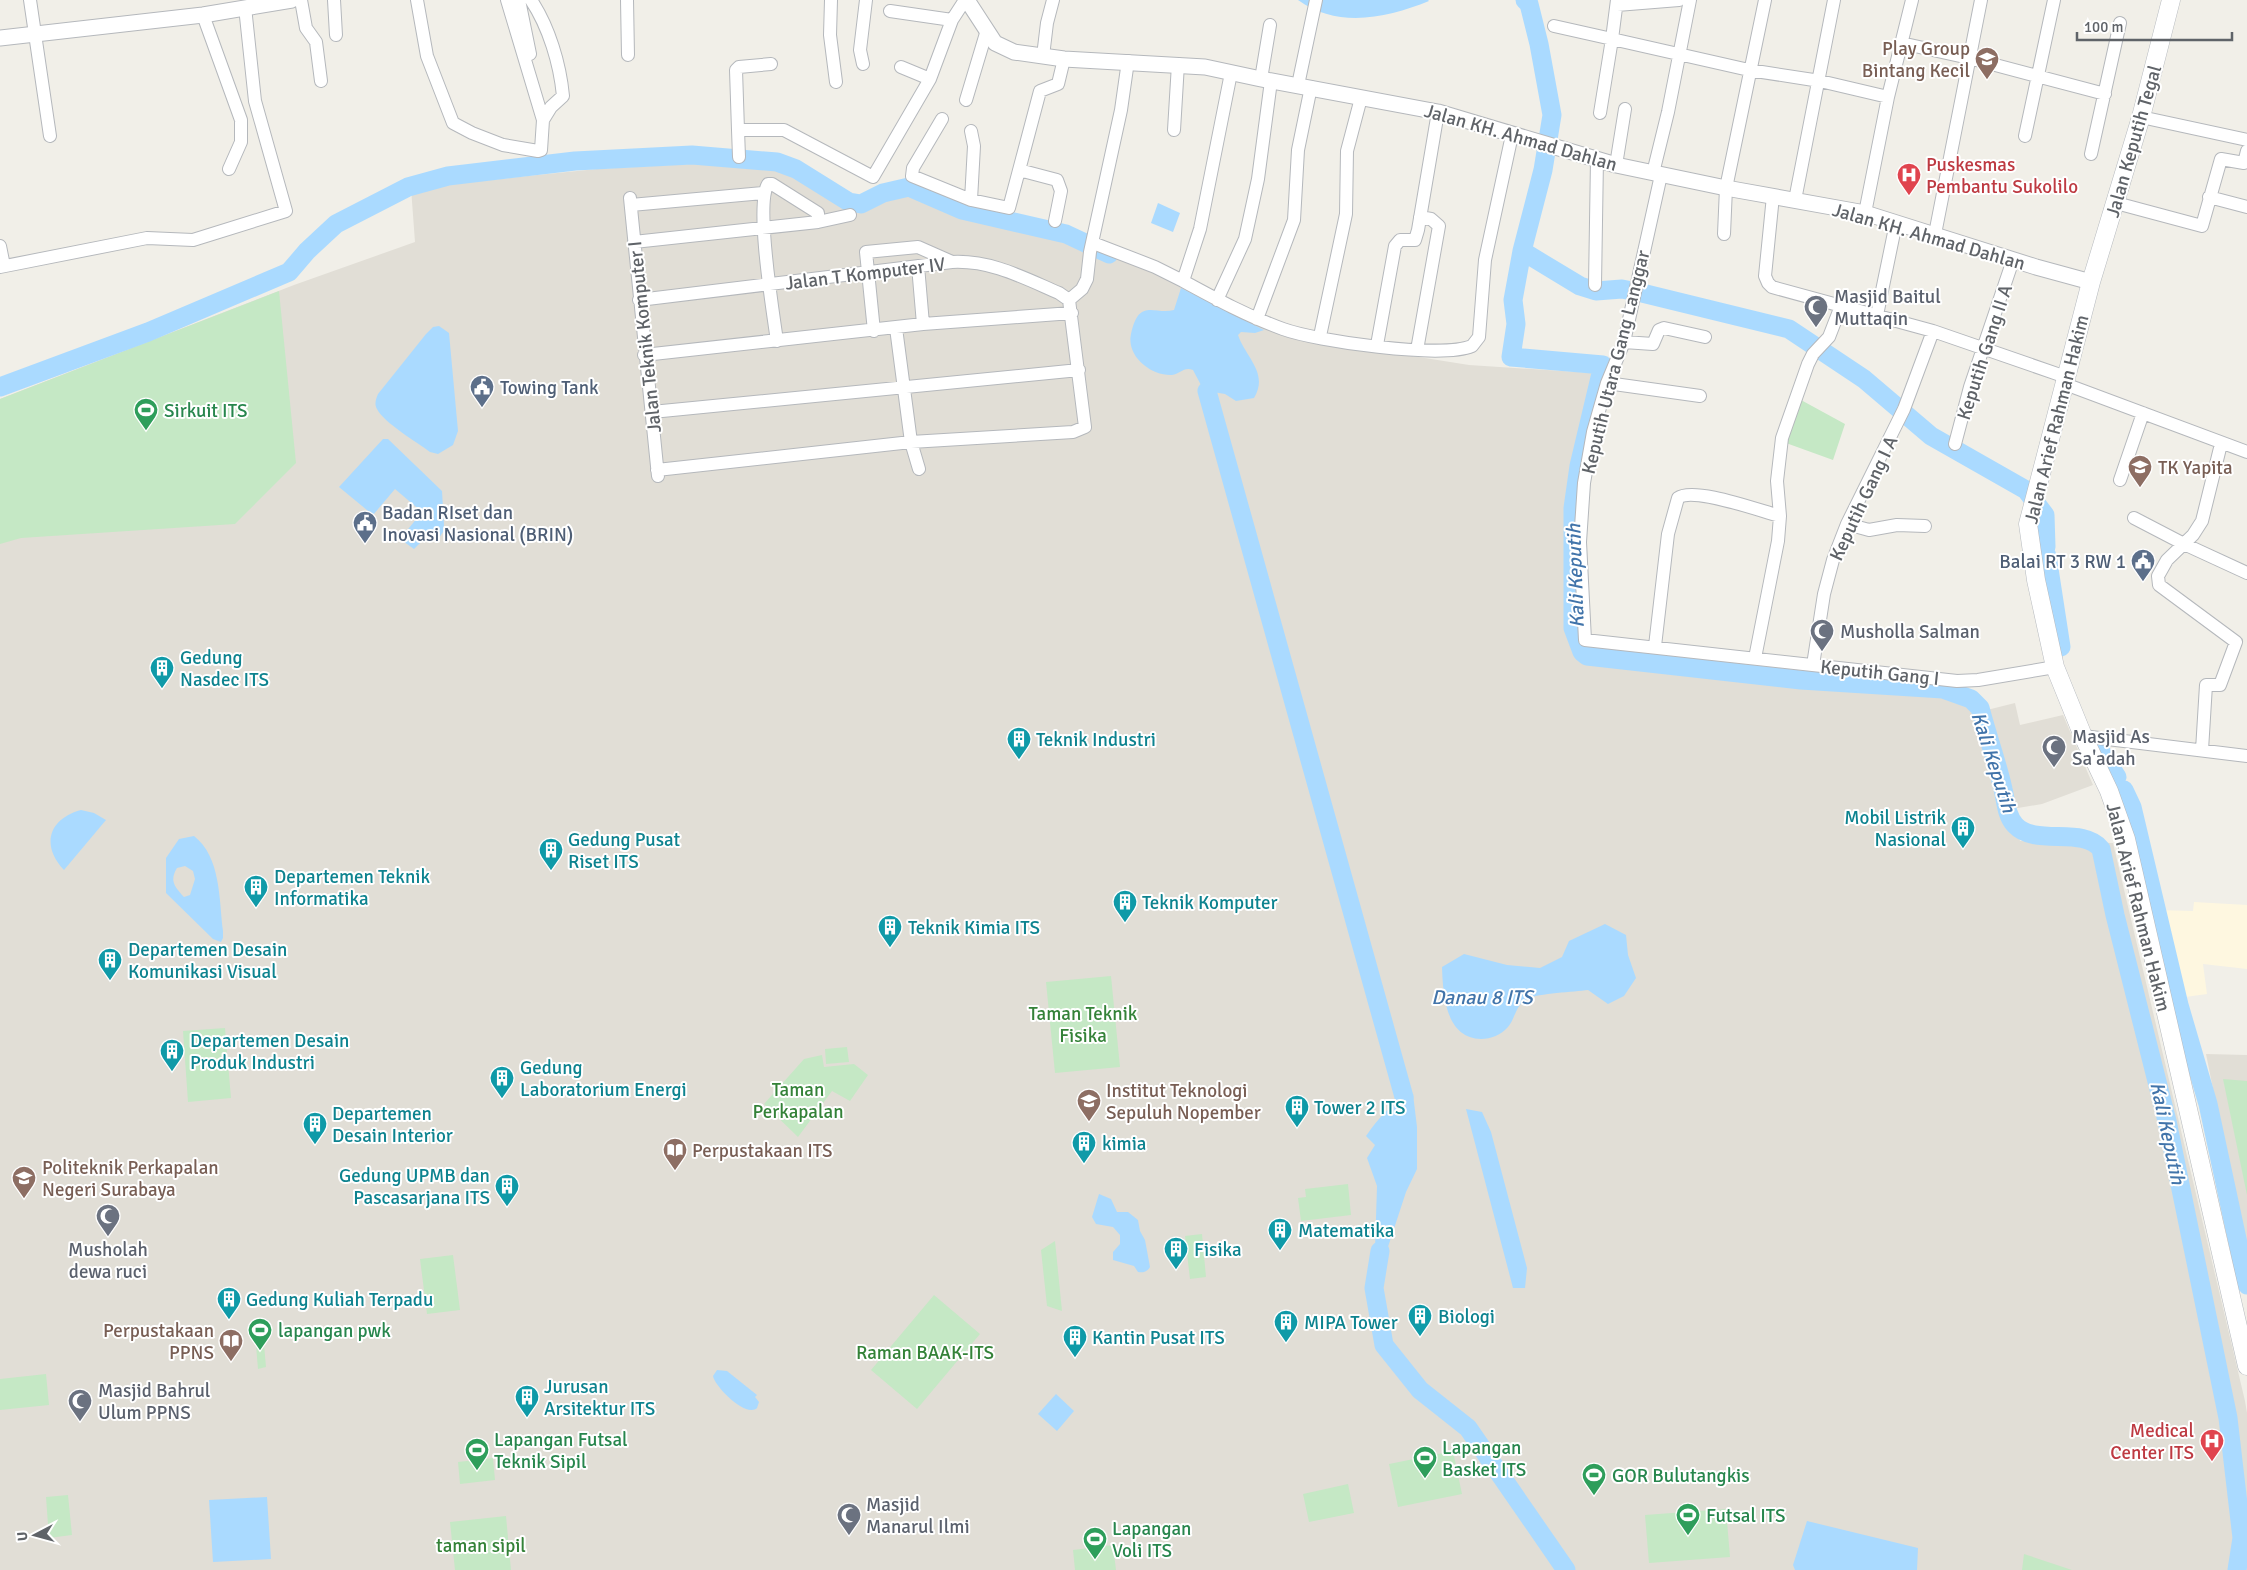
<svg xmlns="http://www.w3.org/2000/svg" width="2247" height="1570" font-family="Signika,sans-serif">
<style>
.commercial{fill:#fef7e0}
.education{fill:#e1ded6}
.green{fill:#c5e8c5}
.water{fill:#aadaff;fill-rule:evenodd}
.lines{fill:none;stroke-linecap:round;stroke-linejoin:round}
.river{stroke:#aadaff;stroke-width:19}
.minor-casing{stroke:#b5b8bc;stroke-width:14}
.tertiary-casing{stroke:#b5b8bc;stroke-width:17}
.secondary-casing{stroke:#b6babf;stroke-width:19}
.minor{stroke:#fff;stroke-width:12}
.tertiary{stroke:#fff;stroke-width:15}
.secondary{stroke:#fff;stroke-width:18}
.labels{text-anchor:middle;stroke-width:4;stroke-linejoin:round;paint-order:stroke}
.education-label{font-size:19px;fill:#785e54;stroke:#fff;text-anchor:start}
.street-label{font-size:19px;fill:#5f6368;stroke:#fff}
.health-label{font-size:19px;fill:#be3a42;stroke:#fff;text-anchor:start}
.worship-label{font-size:19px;fill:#5b616d;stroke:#fff;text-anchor:start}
.service-label{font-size:19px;fill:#4e5e75;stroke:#fff;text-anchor:start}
.leisure-label{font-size:19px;fill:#27864d;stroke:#fff;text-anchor:start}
.culture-label{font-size:19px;fill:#0d838f;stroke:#fff;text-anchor:start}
.park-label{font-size:19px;fill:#348238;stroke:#fff}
.water-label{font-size:20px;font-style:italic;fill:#4174aa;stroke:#fff}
</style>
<rect width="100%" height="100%" fill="#f1efe8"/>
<path class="commercial" d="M2194 902 2247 905V969L2203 964 2207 994 2178 998 2157 910 2193 911Z"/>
<path class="education" d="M727 162 785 169 856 209 903 195 1091 251 1172 271 1270 323 1324 342 1469 365 1593 373 1569 502 1567 594 1573 652 1980 697 2020 841 2113 843 2245 1401 2247 1413V1570H0V399L294 285 415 242 411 188 597 169Z
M2015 703 2020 725 2063 715 2093 785 2042 804 2012 809 1987 710Z
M2206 1054 2247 1055V1258Z"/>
<path class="green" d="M279 291 296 463 235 524 21 538 0 544V399Z
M1801 400 1845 424 1833 460 1786 443Z
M1111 976 1120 1067 1055 1073 1046 982Z
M225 1028 231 1098 188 1102 183 1031Z
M847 1047 849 1062 826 1064 825 1049Z
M822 1055 824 1067 854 1064 868 1075 850 1101 832 1091 798 1137 764 1104 804 1059Z
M2223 1079 2247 1081V1195Z
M1348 1184 1351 1215 1301 1221 1298 1198 1306 1197 1305 1189Z
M1202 1234 1206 1277 1190 1279 1185 1236Z
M1055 1241 1062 1311 1047 1306 1041 1250Z
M453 1255 460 1310 427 1314 420 1259Z
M934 1295 980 1334 917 1409 871 1370Z
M263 1333 266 1367 258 1369 255 1334Z
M46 1374 49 1405 0 1410V1379Z
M1453 1451 1462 1494 1398 1507 1389 1464Z
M493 1458 495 1480 460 1484 458 1462Z
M1348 1484 1354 1513 1309 1522 1303 1494Z
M68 1495 72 1535 49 1538 46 1497Z
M1726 1509 1730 1557 1649 1563 1645 1515Z
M506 1516 511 1570H455L450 1522Z
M1113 1545 1116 1570H1075L1073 1550Z
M2024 1554 2072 1570H2022Z"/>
<path class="water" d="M1298 0H1428L1429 1C1387 18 1338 29 1298 0Z
M1158 203 1180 213 1173 232 1151 223Z
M1181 288 1264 330 1255 333 1241 332 1238 335C1246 358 1269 373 1254 398L1236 401 1225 394 1207 391 1202 387 1193 370C1184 366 1180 374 1172 375 1151 376 1126 356 1131 334 1139 297 1154 315 1174 310Z
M439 326 449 333 458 431 453 445 438 454 430 452C417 442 384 423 377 409 374 404 376 399 378 394L426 334 433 327Z
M383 439H388L442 491 444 525 443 532 439 538 424 539 414 549 400 539 422 512 395 489 373 515 339 487Z
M81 810 94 813 106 820 64 870C41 846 48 819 81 810Z
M194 836C221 857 219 899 223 931V938L221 942 213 939 166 893V858L179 839ZM185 866 193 871 195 879 190 895 184 897C175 887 169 881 177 868Z
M1605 924 1626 935 1628 955 1636 978 1624 996 1608 1004 1588 990C1574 992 1539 993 1527 999 1516 1004 1515 1019 1508 1027 1501 1035 1491 1039 1481 1039 1445 1038 1443 994 1442 967L1464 954 1507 965 1540 968 1562 957 1569 941Z
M1413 1094 1417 1127V1169L1406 1192 1386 1253 1375 1250 1377 1186 1367 1158 1375 1145 1366 1136C1379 1118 1392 1101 1413 1094Z
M1466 1109 1482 1112 1491 1132 1527 1268 1525 1288H1513Z
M1099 1194 1111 1199 1117 1212H1128L1138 1220 1140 1231 1145 1240 1150 1267C1147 1272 1143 1273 1138 1272L1134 1266 1113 1260V1252L1120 1244V1235L1113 1227 1096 1224 1092 1217Z
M717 1370 727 1371 757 1395 755 1397 759 1402 757 1408C746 1418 715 1387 713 1376Z
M1056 1394 1074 1411 1057 1431 1038 1414Z
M267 1497 271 1559 213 1562 209 1500Z
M1807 1521 1918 1548 1917 1570H1795L1793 1565Z"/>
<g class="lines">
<path class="river" d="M1525 0 1529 4 1539 44 1552 115 1543 170 1522 251 1580 286 1596 291 1622 289 1642 293 1789 329 1864 379 1931 436 2026 490 2045 515 2046 547
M1522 251 1513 300 1516 324 1511 357 1603 365 1579 466 1573 508V628L1582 652 1587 656 1801 680 1943 689 1971 699 1980 708C1987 735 1997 762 2003 789 2006 801 2006 815 2015 825 2035 847 2083 826 2101 849L2115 915 2167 1121 2228 1418 2242 1538 2237 1570
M0 387 148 332 289 272 307 251 336 224 408 187 448 176 575 161 692 155 777 162 796 169 849 202 861 204 883 193 909 187 962 210 1066 234 1109 254
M1207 391 1404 1097
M2047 556 2061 647
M2096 744 2117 777
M2124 790 2132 807 2179 1005 2208 1104 2247 1285
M1380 1251 1374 1288 1384 1345 1420 1390 1468 1428 1566 1570"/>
<defs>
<path id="minor" d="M30 0 50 136
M301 0 306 28 316 42 321 81
M334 0 336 35
M417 0 427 56 453 123 472 133 503 145 538 151 541 150 543 120 551 107 563 96C560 64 549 27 531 0
M507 0 543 120
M519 0 530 54
M627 0 628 55
M831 0 830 35 836 82
M1617 0 1612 39 1749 70 1820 81 1888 97
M1617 5 1679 0
M890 11 952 20
M203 15 241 120V142L229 169
M1554 26 1612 39 1600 113
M1901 43 1969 58 2105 94
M1043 56 1047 23 1053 0
M863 64 860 50 866 0
M901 67 930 79
M1261 79 1270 25
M1298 85 1316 0
M966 100 987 30
M2141 117 2247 140
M942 119 913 168 912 176 971 200 1009 208 1040 91 1058 84 1064 59
M738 130 736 70 739 67 771 64
M1174 130 1178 64
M2025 136 2054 0
M2091 154 2120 23
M739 157 738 130H784L873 177 930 79 952 20 965 0
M1616 165 1625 109
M1019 170 1057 180 1061 191 1055 221
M1653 173 1668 112 1690 0
M1661 175 1624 342 1607 383 1593 432 1584 483 1580 542 1585 640 1957 681 1978 680 2055 667
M1773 196 1765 276 1768 283 1772 287 1933 331 2066 377
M2209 197 2247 207
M630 198 658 476
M971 200 974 146 971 131
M1795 200 1834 0
M2116 203 2202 226 2221 159 2244 163 2247 151
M631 205 763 193
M1865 213 1888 97 1912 0
M818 222 850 215
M1724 234 1726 188 1765 0
M1935 234 1981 0
M634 242 818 222V213L772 184H768C755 204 773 312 777 341
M1093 243 1155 267 1183 281 1200 229 1231 73
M0 246 4 266
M918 266 923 324
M0 267 147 238 193 240 286 211 255 101 245 7
M1183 281C1216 299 1247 316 1283 329 1316 341 1441 359 1472 346L1479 337 1485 260 1512 135
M1595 285 1597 159
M639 300 952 262C991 260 1024 278 1059 293L1069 300 1085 427 1073 432 911 442 657 470
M1069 300 1082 289 1087 279 1090 252 1121 110 1128 61
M1217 300 1245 239 1258 179 1271 81
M1877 315 1896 223
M1257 319 1294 220 1298 150 1311 87
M896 328 911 442 919 469
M874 331 866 252 918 247 952 262
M1320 336 1346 214 1347 151 1361 98
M1624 342 1653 344 1659 330 1664 328 1705 337
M1377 345 1395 246 1400 240H1415L1418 230 1438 112
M1417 350 1439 226 1431 219 1420 217
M644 355 923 324 1072 313
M1607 383 1700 396
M2065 384 2247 452
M652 412 1079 370
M1955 444 1970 387 2013 260
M2120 480 2143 413
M2134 518 2184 544 2247 573
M1847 524 1869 530 1897 525 1925 526
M1655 646 1668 534 1678 498C1693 486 1760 511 1780 516
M1755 658 1778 541 1780 516 1777 481 1782 438 1808 364 1813 354 1829 337 1841 306
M1813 665 1824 594 1833 560 1847 524 1904 409 1933 331
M2083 736 2247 756
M2202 750 2206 685H2220L2236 642 2159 585 2158 576 2167 560 2193 535 2202 521 2221 444"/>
<path id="tertiary" d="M967 0 995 43 1014 52 1064 59 1205 67 1261 79 1438 112 1616 165 1726 188 1865 213 2036 267 2091 282
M0 38 203 15 292 0"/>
<path id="secondary" d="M2171 0 2141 117 2091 282 2028 524 2036 580 2055 667 2083 736 2109 791 2126 839 2247 1366"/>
</defs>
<use href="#minor" class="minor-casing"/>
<use href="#tertiary" class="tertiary-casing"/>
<use href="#secondary" class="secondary-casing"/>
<use href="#minor" class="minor"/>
<use href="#tertiary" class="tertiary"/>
<use href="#secondary" class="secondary"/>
</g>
<defs>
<symbol id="school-pin" viewBox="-11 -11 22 30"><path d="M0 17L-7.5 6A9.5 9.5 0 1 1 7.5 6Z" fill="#8d6e63" stroke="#fff"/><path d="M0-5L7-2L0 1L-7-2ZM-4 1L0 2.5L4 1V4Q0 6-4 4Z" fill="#fff"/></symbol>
<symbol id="hospital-pin" viewBox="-11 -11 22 30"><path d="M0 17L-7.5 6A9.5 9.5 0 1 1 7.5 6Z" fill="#e0444e" stroke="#fff"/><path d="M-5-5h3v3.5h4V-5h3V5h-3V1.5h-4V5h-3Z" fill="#fff"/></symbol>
<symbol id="mosque-pin" viewBox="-11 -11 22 30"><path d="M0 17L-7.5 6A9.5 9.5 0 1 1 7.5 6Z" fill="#6b7280" stroke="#fff"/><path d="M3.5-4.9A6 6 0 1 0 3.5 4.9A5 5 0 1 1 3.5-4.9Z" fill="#fff"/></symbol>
<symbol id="civic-pin" viewBox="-11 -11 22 30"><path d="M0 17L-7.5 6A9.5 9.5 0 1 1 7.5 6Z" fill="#5c6f8a" stroke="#fff"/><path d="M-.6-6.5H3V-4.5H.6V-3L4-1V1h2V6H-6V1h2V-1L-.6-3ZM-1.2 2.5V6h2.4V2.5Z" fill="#fff"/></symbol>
<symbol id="stadium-pin" viewBox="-11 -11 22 30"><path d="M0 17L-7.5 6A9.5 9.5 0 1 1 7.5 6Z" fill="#2e9e5b" stroke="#fff"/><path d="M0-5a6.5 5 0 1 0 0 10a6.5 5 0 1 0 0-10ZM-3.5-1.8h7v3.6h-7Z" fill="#fff"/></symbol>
<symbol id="building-pin" viewBox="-11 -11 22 30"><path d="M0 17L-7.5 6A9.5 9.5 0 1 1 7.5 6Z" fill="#0f9aa8" stroke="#fff"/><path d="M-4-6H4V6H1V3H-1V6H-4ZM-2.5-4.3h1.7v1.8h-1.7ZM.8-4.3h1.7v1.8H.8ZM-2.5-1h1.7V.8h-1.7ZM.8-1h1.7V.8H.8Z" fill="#fff"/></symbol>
<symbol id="university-pin" viewBox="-11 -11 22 30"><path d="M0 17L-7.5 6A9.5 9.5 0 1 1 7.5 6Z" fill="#8d6e63" stroke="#fff"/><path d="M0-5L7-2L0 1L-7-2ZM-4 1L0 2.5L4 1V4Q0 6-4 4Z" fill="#fff"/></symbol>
<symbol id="library-pin" viewBox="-11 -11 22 30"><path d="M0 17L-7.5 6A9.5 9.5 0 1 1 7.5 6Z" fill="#8d6e63" stroke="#fff"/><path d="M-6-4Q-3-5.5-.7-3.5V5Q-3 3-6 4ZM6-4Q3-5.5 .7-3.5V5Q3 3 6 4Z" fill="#fff"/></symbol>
</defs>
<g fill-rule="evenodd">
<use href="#school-pin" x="1973" y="45" width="28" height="38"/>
<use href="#hospital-pin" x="1895" y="161" width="28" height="38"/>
<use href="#mosque-pin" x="1802" y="293" width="28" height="38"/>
<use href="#civic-pin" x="468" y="373" width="28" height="38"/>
<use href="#stadium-pin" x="132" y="396" width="28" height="38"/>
<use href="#school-pin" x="2126" y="453" width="28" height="38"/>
<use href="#civic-pin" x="351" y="509" width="28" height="38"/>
<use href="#civic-pin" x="2129" y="547" width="28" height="38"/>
<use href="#mosque-pin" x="1808" y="617" width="28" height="38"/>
<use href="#building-pin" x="148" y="654" width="28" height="38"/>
<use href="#building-pin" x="1005" y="725" width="28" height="38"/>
<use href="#mosque-pin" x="2040" y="733" width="28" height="38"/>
<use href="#building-pin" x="1949" y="814" width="28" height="38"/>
<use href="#building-pin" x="537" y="836" width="28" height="38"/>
<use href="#building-pin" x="242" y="873" width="28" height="38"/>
<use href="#building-pin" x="1111" y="888" width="28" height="38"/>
<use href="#building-pin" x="876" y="913" width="28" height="38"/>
<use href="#building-pin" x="96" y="946" width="28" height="38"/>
<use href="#building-pin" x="158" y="1037" width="28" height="38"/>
<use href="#building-pin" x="488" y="1064" width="28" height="38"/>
<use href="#university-pin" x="1075" y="1087" width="28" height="38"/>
<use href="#building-pin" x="1283" y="1093" width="28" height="38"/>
<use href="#building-pin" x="301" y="1110" width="28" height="38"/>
<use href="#building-pin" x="1070" y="1129" width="28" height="38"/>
<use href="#library-pin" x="661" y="1136" width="28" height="38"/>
<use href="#university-pin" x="10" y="1164" width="28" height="38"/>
<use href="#building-pin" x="493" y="1172" width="28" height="38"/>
<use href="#mosque-pin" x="94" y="1202" width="28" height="38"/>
<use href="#building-pin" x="1266" y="1216" width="28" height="38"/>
<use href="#building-pin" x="1162" y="1235" width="28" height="38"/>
<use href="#building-pin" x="215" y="1285" width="28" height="38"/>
<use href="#building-pin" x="1406" y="1302" width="28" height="38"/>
<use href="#building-pin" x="1272" y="1308" width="28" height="38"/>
<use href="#stadium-pin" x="246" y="1316" width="28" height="38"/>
<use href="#building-pin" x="1061" y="1323" width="28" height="38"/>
<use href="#library-pin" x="217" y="1327" width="28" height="38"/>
<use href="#building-pin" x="513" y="1383" width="28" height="38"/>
<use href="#mosque-pin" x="66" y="1387" width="28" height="38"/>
<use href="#hospital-pin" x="2198" y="1427" width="28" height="38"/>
<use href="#stadium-pin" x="463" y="1436" width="28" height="38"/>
<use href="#stadium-pin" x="1411" y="1444" width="28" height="38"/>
<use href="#stadium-pin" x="1580" y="1461" width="28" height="38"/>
<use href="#mosque-pin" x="835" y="1501" width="28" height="38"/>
<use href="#stadium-pin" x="1674" y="1501" width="28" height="38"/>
<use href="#stadium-pin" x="1081" y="1525" width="28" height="38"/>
</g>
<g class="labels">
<g class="education-label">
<text x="1970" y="55" text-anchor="end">Play Group<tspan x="1970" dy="22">Bintang Kecil</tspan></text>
<text x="2158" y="474">TK Yapita</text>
<text x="1106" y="1097">Institut Teknologi<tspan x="1106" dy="22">Sepuluh Nopember</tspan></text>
<text x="692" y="1157">Perpustakaan ITS</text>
<text x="42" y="1174">Politeknik Perkapalan<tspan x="42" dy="22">Negeri Surabaya</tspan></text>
<text x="214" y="1337" text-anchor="end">Perpustakaan<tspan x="214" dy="22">PPNS</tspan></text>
</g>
<g class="street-label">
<text transform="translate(1521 137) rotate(16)" y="7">Jalan KH. Ahmad Dahlan</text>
<text transform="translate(2133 141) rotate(-74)" y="7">Jalan Keputih Tegal</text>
<text transform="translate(1929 236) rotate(16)" y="7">Jalan KH. Ahmad Dahlan</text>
<text transform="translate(865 273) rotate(-7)" y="7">Jalan T Komputer IV</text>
<text transform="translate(644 337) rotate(-96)" y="7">Jalan Teknik Komputer I</text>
<text transform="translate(1984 352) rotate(-72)" y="7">Keputih Gang II A</text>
<text transform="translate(1615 362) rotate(-76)" y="7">Keputih Utara Gang Langgar</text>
<text transform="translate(2056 419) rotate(-76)" y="7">Jalan Arief Rahman Hakim</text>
<text transform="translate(1863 498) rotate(-65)" y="7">Keputih Gang I A</text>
<text transform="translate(1880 672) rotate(6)" y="7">Keputih Gang I</text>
<text transform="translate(2139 907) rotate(76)" y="7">Jalan Arief Rahman Hakim</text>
</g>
<g class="health-label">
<text x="1926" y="171">Puskesmas<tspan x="1926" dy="22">Pembantu Sukolilo</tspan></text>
<text x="2194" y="1437" text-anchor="end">Medical<tspan x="2194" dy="22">Center ITS</tspan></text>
</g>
<g class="worship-label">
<text x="1834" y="303">Masjid Baitul<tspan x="1834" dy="22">Muttaqin</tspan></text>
<text x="1840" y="638">Musholla Salman</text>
<text x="2072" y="743">Masjid As<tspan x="2072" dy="22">Sa'adah</tspan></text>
<text x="108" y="1256" text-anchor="middle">Musholah<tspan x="108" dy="22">dewa ruci</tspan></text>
<text x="98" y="1397">Masjid Bahrul<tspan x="98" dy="22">Ulum PPNS</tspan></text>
<text x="866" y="1511">Masjid<tspan x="866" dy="22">Manarul Ilmi</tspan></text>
</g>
<g class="service-label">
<text x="500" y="394">Towing Tank</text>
<text x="382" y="519">Badan RIset dan<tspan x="382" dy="22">Inovasi Nasional (BRIN)</tspan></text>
<text x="2126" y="568" text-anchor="end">Balai RT 3 RW 1</text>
</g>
<g class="leisure-label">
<text x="164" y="417">Sirkuit ITS</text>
<text x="278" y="1337">lapangan pwk</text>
<text x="494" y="1446">Lapangan Futsal<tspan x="494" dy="22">Teknik Sipil</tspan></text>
<text x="1442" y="1454">Lapangan<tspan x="1442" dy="22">Basket ITS</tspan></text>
<text x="1612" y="1482">GOR Bulutangkis</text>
<text x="1706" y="1522">Futsal ITS</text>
<text x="1112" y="1535">Lapangan<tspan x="1112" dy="22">Voli ITS</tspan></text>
</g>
<g class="culture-label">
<text x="180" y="664">Gedung<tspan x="180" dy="22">Nasdec ITS</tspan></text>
<text x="1036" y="746">Teknik Industri</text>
<text x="1946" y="824" text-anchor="end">Mobil Listrik<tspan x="1946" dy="22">Nasional</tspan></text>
<text x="568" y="846">Gedung Pusat<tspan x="568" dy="22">Riset ITS</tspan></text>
<text x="274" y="883">Departemen Teknik<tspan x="274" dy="22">Informatika</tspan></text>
<text x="1142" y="909">Teknik Komputer</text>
<text x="908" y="934">Teknik Kimia ITS</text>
<text x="128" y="956">Departemen Desain<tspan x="128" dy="22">Komunikasi Visual</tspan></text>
<text x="190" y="1047">Departemen Desain<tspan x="190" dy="22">Produk Industri</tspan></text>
<text x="520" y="1074">Gedung<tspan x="520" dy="22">Laboratorium Energi</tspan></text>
<text x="1314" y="1114">Tower 2 ITS</text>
<text x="332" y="1120">Departemen<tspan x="332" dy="22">Desain Interior</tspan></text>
<text x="1102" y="1150">kimia</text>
<text x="490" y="1182" text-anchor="end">Gedung UPMB dan<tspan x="490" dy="22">Pascasarjana ITS</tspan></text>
<text x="1298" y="1237">Matematika</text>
<text x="1194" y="1256">Fisika</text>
<text x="246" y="1306">Gedung Kuliah Terpadu</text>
<text x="1438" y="1323">Biologi</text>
<text x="1304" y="1329">MIPA Tower</text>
<text x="1092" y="1344">Kantin Pusat ITS</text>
<text x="544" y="1393">Jurusan<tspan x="544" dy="22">Arsitektur ITS</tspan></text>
</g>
<g class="park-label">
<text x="1083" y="1020">Taman Teknik<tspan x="1083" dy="22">Fisika</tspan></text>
<text x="798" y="1096">Taman<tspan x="798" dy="22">Perkapalan</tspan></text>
<text x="925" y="1359">Raman BAAK-ITS</text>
<text x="481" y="1552">taman sipil</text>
</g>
<g class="water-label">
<text transform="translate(1575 576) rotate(-92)" y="7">Kali Keputih</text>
<text transform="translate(1994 762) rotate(72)" y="7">Kali Keputih</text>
<text x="1482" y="1004">Danau 8 ITS</text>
<text transform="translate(2168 1133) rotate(78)" y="7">Kali Keputih</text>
</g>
</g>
<g transform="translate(35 1535) rotate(264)" stroke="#ffffff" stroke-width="4" paint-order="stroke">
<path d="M0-4L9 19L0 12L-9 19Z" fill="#5f6368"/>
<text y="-8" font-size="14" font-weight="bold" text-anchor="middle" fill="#5f6368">U</text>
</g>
<path d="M2077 32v8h155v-8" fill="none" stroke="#5f6368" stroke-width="2.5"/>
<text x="2084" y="32" font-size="15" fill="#5f6368" stroke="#ffffff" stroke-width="4" paint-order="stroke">100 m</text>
</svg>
